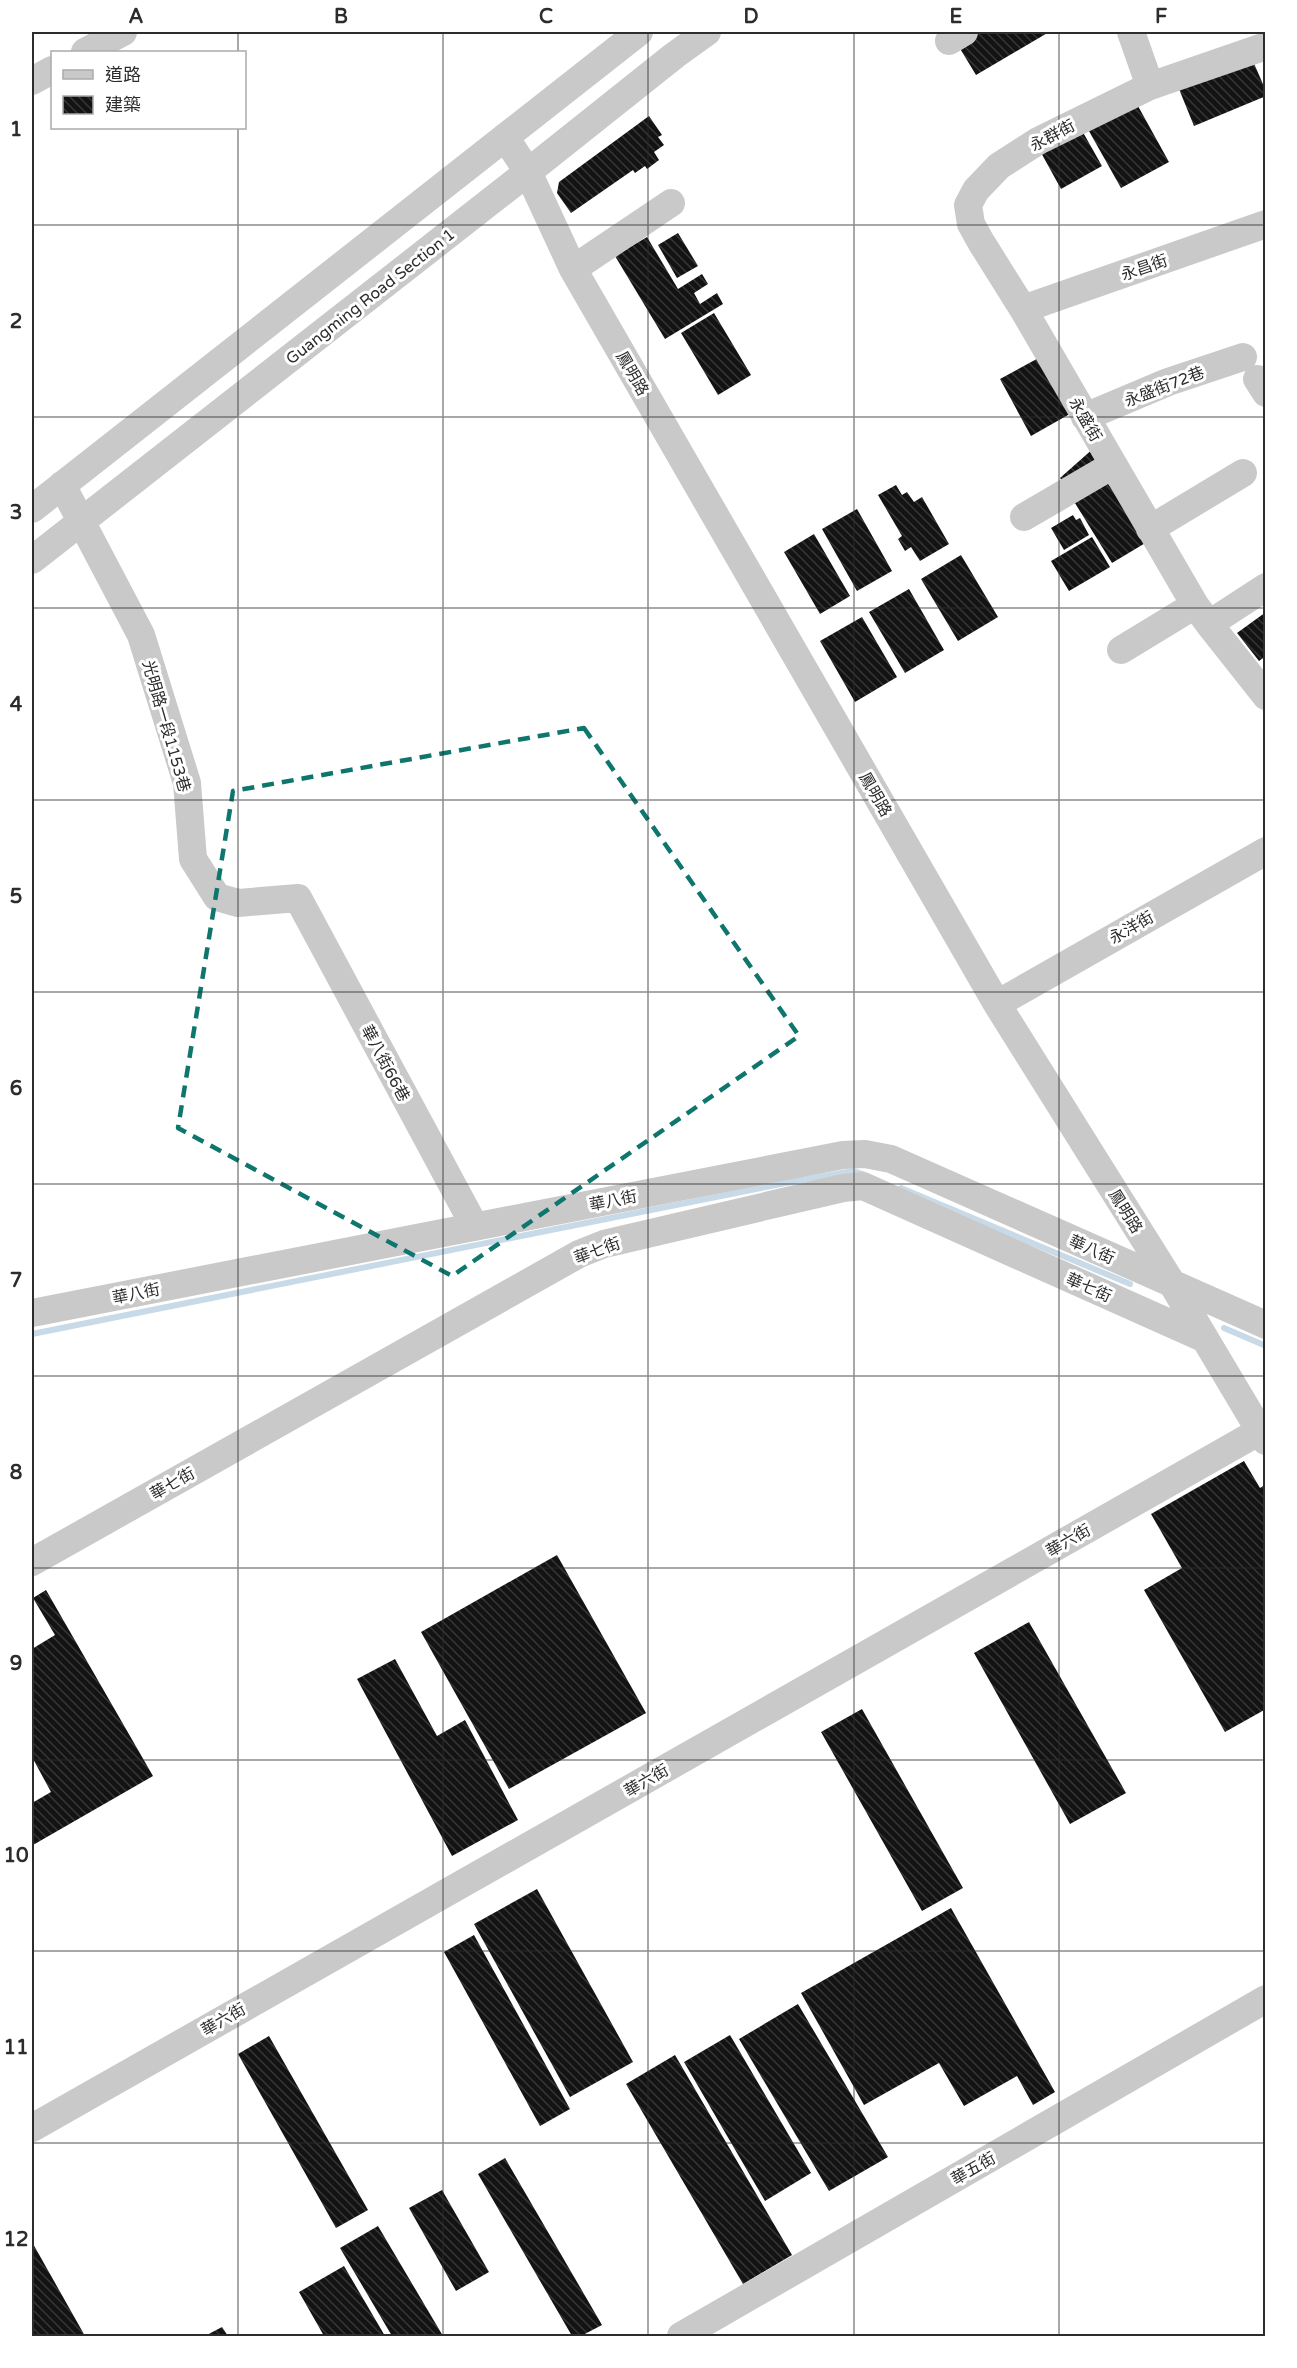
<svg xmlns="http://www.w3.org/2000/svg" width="1297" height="2368" font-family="'Varela Round','Noto Sans TC',sans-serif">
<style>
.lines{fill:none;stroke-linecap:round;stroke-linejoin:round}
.stream{stroke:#c8dae7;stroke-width:6}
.building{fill:url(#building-back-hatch)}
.minor{stroke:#c9c9c9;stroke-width:28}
.marked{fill:none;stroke:#0f766e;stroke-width:4.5;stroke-dasharray:12 8;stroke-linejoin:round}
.grid{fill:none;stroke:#2c2c2c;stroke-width:1.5;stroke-opacity:0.55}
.labels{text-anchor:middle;stroke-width:6;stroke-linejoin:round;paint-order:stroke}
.street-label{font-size:16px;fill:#2c2c2c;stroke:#fff}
.neatline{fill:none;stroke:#2c2c2c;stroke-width:2}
.grid-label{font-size:20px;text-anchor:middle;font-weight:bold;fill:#2c2c2c}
</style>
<defs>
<pattern id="building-back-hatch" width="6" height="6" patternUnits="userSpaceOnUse" patternTransform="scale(1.5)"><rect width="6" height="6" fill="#131313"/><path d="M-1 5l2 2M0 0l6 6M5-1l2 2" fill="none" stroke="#363636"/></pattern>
</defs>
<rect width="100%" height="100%" fill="#fff"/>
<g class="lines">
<path class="stream" d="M901 1188 1130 1284
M1224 1328 1266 1346
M32 1334 796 1181 853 1171 863 1174"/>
</g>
<path class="building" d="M973 32H1049L976 75 956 42Z
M1252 59 1266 91V96L1194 126 1179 89Z
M1133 97 1169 162 1121 188 1085 124Z
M649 116 662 135 658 137 664 145 654 152 659 160 647 169 645 166 635 173 633 170 571 213 557 193 559 182Z
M1080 127 1102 166 1061 189 1039 149Z
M678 233 698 266 677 278 658 245Z
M647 237 678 289 702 274 708 284 694 293 700 304 717 293 723 304 665 339 615 256Z
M714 313 751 375 718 395 681 333Z
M1044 355 1075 411 1031 436 1000 379Z
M1095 447 1105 458 1069 489 1060 478Z
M1101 475 1152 539 1112 563 1070 495Z
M896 485 902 495 907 492 914 502 922 497 949 544 920 561 911 547 905 551 898 539 902 536 878 495Z
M857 509 892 571 857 591 822 529Z
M1073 515 1076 520 1080 518 1089 535 1064 550 1051 528Z
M814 534 850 596 820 614 784 552Z
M1092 537 1110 567 1069 591 1051 561Z
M961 555 998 617 958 641 921 579Z
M909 589 944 650 905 673 869 612Z
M1266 612V656L1259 661 1237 633Z
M862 617 897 677 855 702 820 641Z
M1244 1461 1260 1488 1266 1484V1709L1225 1732 1144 1590 1182 1568 1151 1514Z
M557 1555 646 1713 509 1789 421 1632Z
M46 1590 153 1776 33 1845 32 1803 51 1792 32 1757V1649L55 1635 33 1598Z
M1029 1622 1126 1793 1070 1824 974 1653Z
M395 1659 437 1736 465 1720 518 1820 452 1856 357 1679Z
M862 1709 963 1888 922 1911 821 1732Z
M537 1889 633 2062 570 2097 474 1924Z
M951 1908 1055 2092 1033 2105 1017 2076 964 2106 939 2063 864 2105 801 1993Z
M474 1935 570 2109 540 2126 444 1952Z
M798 2004 888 2157 829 2191 739 2039Z
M730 2035 811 2173 765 2201 684 2062Z
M269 2036 368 2210 336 2228 238 2054Z
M675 2055 792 2255 743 2284 626 2084Z
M505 2158 602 2325 581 2336H572L478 2174Z
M442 2190 489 2272 456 2291 409 2208Z
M378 2226 443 2336H392L340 2248Z
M32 2242 85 2336H32Z
M344 2266 385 2336H324L299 2292Z
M222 2327 228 2336H205Z"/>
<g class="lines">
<path class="minor" d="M1131 32 1150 86
M949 41 964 32
M1266 46 1150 86 1038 141 999 166 976 190 968 205 971 224 981 242 1023 309 1195 605 1209 624 1266 587
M85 52 123 32
M32 81 52 70
M505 137 528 172 573 269 997 1004 1173 1285 1266 1441
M573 269 671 203
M1023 309 1266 224
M1257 379 1266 393
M1085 417 1168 382 1243 357
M62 485 141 635 187 783 193 859 217 897 238 903 298 898 475 1227
M32 509 639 32
M1024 517 1113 465
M1150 529 1243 473
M32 560 528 172 675 55 707 32
M1209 624 1266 696
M1121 650 1195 605
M997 1004 1266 851
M32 1313 843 1155 865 1154 891 1159 1266 1325
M32 1562 579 1254 604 1244 843 1188 863 1186 1203 1338
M32 2128 1260 1431
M681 2336 1266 1999"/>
</g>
<path class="marked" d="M584 728 799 1036 452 1276 178 1128 233 791Z"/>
<path class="grid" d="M238 32V52M443 32V2336M648 32V2336M854 32V2336M1059 32V2336M238 128V2336M32 225H1266M32 417H1266M32 608H1266M32 800H1266M32 992H1266M32 1184H1266M32 1376H1266M32 1568H1266M32 1760H1266M32 1951H1266M32 2143H1266"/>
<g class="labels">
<g class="street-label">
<text transform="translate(1052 135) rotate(-28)" y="6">永群街</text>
<text transform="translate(1144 267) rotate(-19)" y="6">永昌街</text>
<text transform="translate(370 296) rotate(-38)" y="6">Guangming Road Section 1</text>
<text transform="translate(633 373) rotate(60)" y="6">鳳明路</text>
<text transform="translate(1164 386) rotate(-21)" y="6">永盛街72巷</text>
<text transform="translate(1086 419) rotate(60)" y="6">永盛街</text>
<text transform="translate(167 726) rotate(74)" y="6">光明路一段1153巷</text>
<text transform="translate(876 794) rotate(60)" y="6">鳳明路</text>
<text transform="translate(1131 927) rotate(-30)" y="6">永洋街</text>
<text transform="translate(386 1063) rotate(62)" y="6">華八街66巷</text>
<text transform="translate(613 1200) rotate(-11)" y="6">華八街</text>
<text transform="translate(1126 1211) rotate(58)" y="6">鳳明路</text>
<text transform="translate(1092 1249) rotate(24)" y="6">華八街</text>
<text transform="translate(597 1250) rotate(-20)" y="6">華七街</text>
<text transform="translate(1089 1287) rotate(24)" y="6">華七街</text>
<text transform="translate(136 1293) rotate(-11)" y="6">華八街</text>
<text transform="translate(172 1483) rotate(-29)" y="6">華七街</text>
<text transform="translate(1068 1540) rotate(-30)" y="6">華六街</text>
<text transform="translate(646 1780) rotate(-30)" y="6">華六街</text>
<text transform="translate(223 2019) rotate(-30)" y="6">華六街</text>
<text transform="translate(973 2168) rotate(-30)" y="6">華五街</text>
</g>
</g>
<rect width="1297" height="2368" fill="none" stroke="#ffffff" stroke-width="66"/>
<rect x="51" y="51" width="195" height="78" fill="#ffffff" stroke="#ababab" stroke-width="1.5"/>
<rect x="63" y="70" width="30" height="9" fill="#c9c9c9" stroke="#ababab" stroke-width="1.5"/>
<text x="105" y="81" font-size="18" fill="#2c2c2c">道路</text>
<rect x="63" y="96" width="30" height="18" fill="url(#building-back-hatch)" stroke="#ababab" stroke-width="1.5"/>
<text x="105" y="111" font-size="18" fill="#2c2c2c">建築</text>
<rect x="33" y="33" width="1231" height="2302" class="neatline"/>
<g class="grid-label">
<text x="136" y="23">A</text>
<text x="341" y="23">B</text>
<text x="546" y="23">C</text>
<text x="751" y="23">D</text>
<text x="956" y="23">E</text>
<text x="1161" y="23">F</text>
<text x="16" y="136">1</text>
<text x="16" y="328">2</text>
<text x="16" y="519">3</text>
<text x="16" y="711">4</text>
<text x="16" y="903">5</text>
<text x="16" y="1095">6</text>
<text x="16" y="1287">7</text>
<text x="16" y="1479">8</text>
<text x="16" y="1670">9</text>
<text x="16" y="1862">10</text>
<text x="16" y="2054">11</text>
<text x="16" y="2246">12</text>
</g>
</svg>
